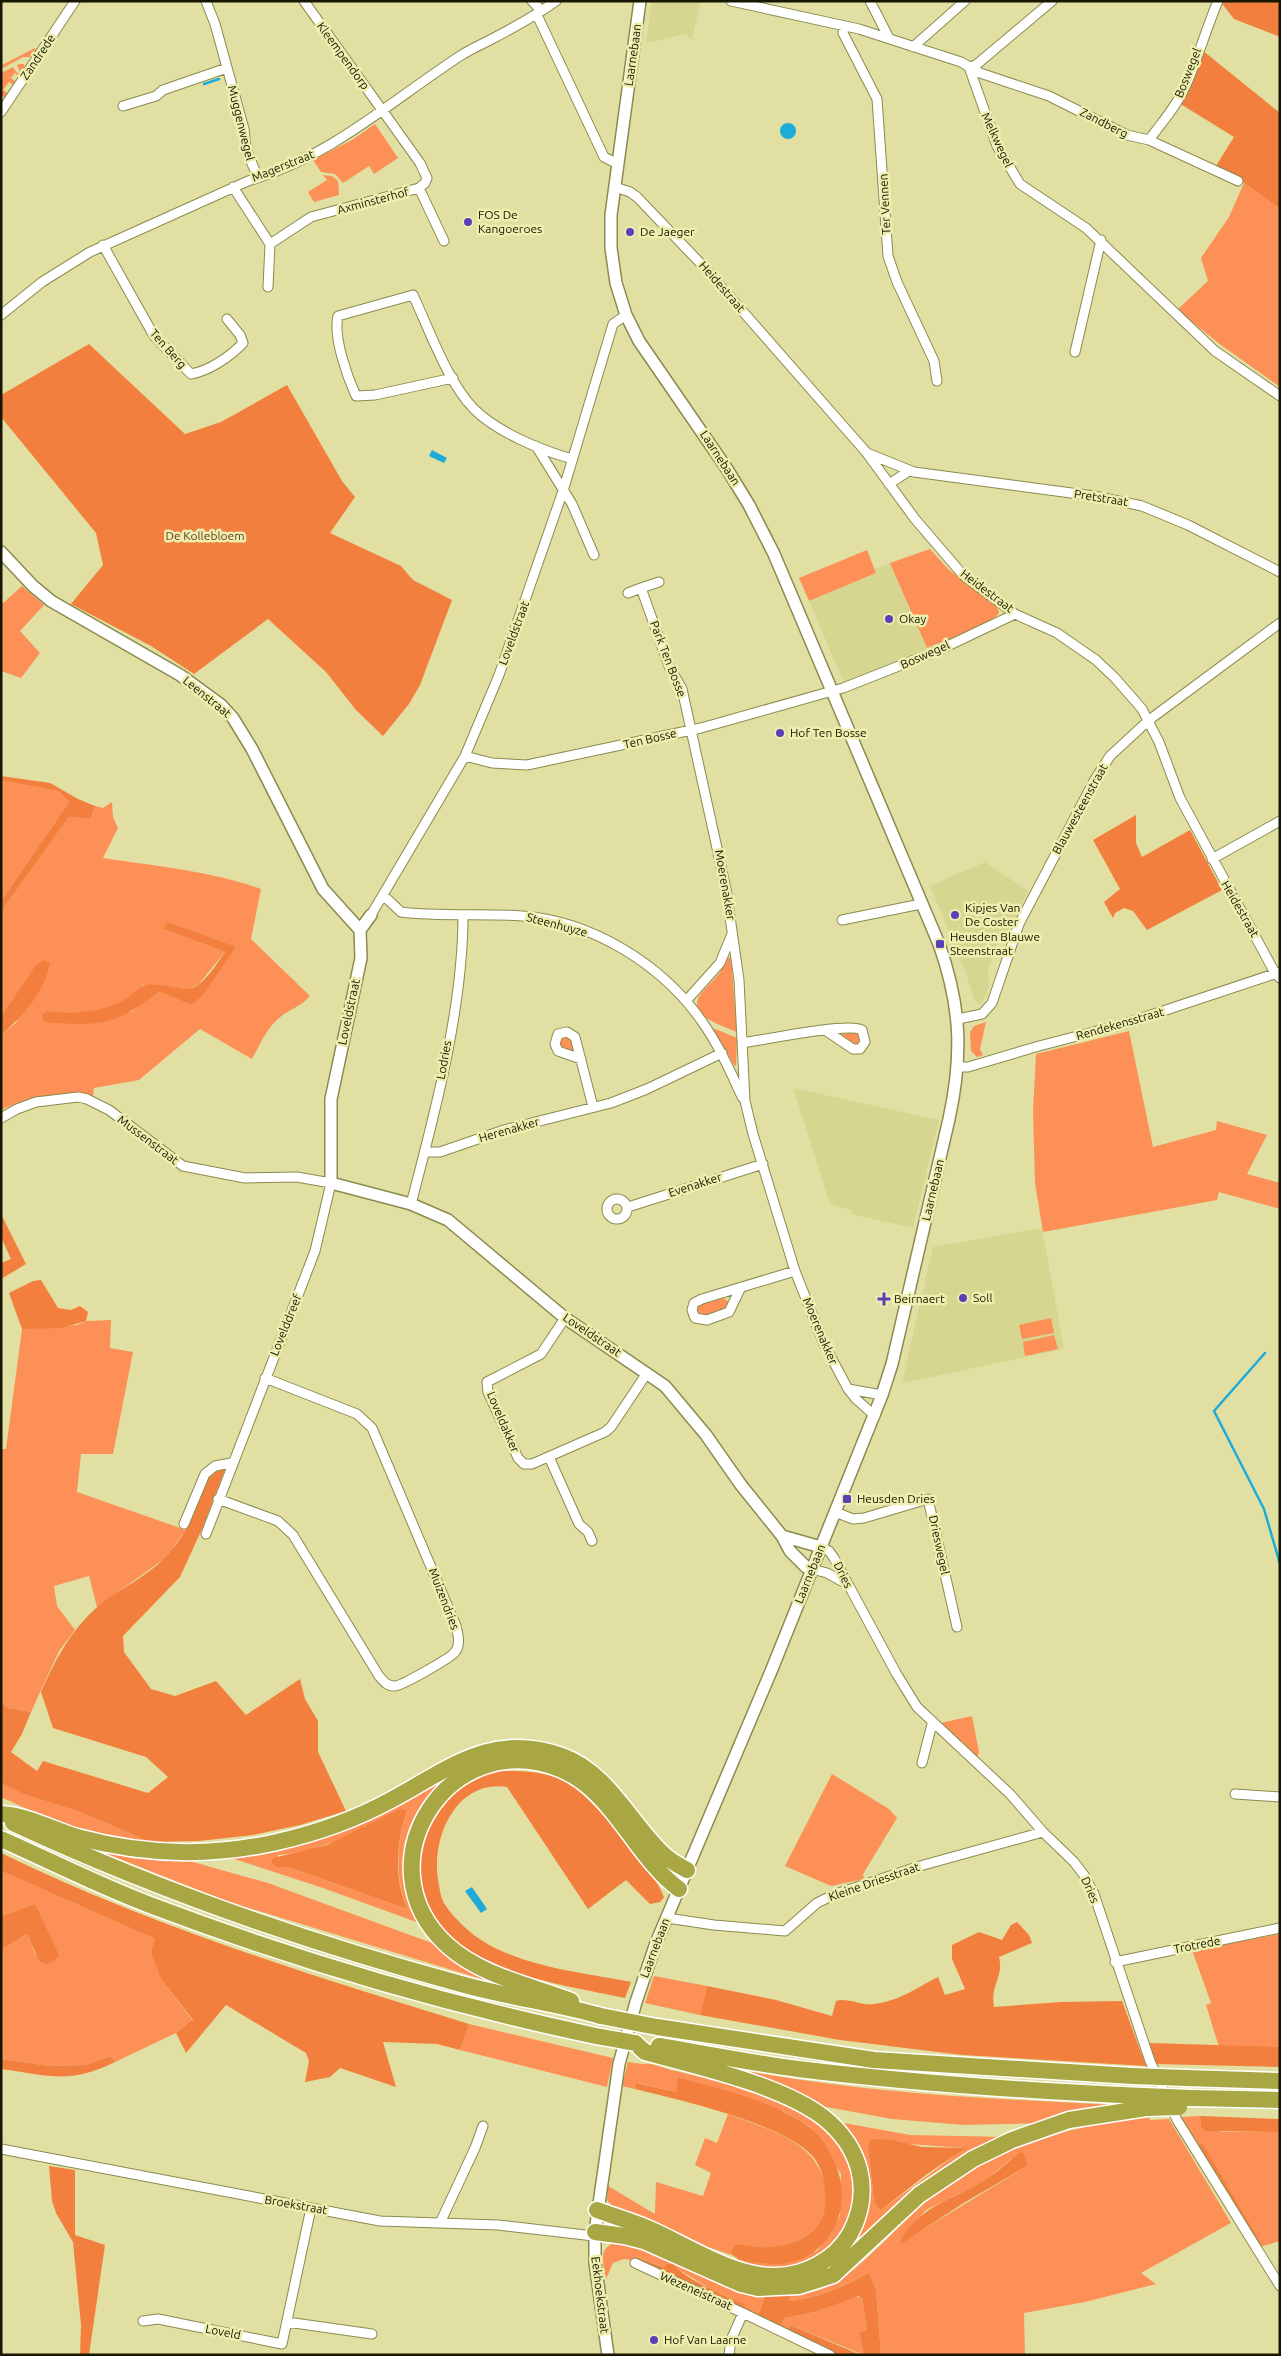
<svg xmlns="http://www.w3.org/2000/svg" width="1281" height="2356" font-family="Ubuntu,sans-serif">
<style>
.built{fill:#d7d690}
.green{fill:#fc9056;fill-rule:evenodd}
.forest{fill:#f27f3e}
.water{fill:#1eabda}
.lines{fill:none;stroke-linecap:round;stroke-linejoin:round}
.stream{stroke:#1eabda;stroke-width:2.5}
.minor-casing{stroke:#8b8a4f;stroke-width:11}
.tertiary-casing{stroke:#8b8a4f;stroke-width:14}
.motorway-casing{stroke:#fff;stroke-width:19}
.minor{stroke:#fff;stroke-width:9}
.tertiary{stroke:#fff;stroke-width:11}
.motorway{stroke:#a9a644;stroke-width:16}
.motorway-bridge-casing{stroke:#fff;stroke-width:19;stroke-linecap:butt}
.motorway-bridge{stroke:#a9a644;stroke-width:16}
.poi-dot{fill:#5a40b8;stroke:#eeeeaf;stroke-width:2}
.labels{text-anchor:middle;stroke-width:5;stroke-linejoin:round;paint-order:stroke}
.street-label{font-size:12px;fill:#171601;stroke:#eeeeaf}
.poi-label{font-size:12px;fill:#171601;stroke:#eeeeaf;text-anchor:start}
.park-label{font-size:12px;fill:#64351c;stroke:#eeeeaf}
</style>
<rect width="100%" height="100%" fill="#e1e0a2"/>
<path class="built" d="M652 1H701L692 39 684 34 646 43Z
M890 563 927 648 844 683 809 601 876 573 874 569Z
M985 862 1028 891 1006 935H1000L988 970 989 986 983 1002 979 1005 975 1002 965 970 930 886Z
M793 1088 939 1120 913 1228 852 1214V1210L830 1204Z
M1042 1228 1064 1349 902 1383 933 1247Z"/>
<path class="green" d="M35 48 37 53 33 57H23L3 68 2 65Z
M20 64H24L25 69 20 77 15 73 11 78 16 82 14 85 9 82 3 90 9 94 6 99 1 95V73L13 67 17 73 20 72 17 65Z
M375 124 398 158 374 174 369 166 343 183 335 174 321 172 313 160 352 140Z
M323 175 332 176 338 181 339 195 314 202 308 192 327 180Z
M1244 183 1280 209V387L1221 345 1177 310 1208 281 1201 258 1229 217Z
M930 549 949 570 997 607 999 613C992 624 941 642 927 648L890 563Z
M867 550 876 573 809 601 799 578Z
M22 586 44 605 20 631 40 653 21 678 1 671V605Z
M1 780 58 791 69 802 1 901Z
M112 802 113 817 118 828 103 858C155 866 211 871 261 889L251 939 310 996C301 1007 289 1009 278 1019 267 1028 259 1046 252 1059L200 1029 139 1080 94 1088 93 1097C62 1092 30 1097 1 1110V1035L18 1021 1 1017V912L69 817 91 819 95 806 103 808ZM164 929 236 947 191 1005 160 992 150 997 131 1012 42 1014 46 1011C65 1013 90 1014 108 1009 121 1004 133 994 143 985L187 989 198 985 225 952Z
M731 957 737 1032C727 1028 716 1024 708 1019 683 1002 707 989 718 975 722 970 725 964 727 958Z
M986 1022 980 1049 983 1055 977 1057 971 1051 970 1032 974 1026Z
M713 1028 737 1038 736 1066 734 1065Z
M1129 1031 1153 1147 1216 1130 1217 1121 1267 1135 1247 1174 1280 1183V1209L1219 1192 1217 1200 1043 1232 1035 1183 1033 1111 1036 1054Z
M853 1032 858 1034 860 1038 857 1044H852L840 1035Z
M565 1035 571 1039 574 1052 561 1046 560 1038Z
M722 1297 729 1302 726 1309 704 1316 698 1314 696 1310 700 1304Z
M1051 1318 1054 1333 1022 1339 1019 1325Z
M111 1320 110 1348 133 1352 113 1454H81L77 1492 186 1530 164 1559 97 1607 89 1576 54 1586 57 1606 75 1630 59 1651 31 1712 8 1708 1 1701V1449H6L22 1329 77 1325 86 1321Z
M1054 1335 1058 1349 1025 1356 1023 1342Z
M972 1716 979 1752 977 1758 941 1723Z
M461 1766C445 1783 424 1801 414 1822 403 1847 418 1896 422 1924L323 1888 225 1856 279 1848ZM400 1810 407 1812C396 1844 395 1877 407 1909L291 1868 277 1867 278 1855C321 1852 363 1830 400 1810Z
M832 1774 889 1809 897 1818 863 1874 864 1879 831 1886 785 1866Z
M1 1783 23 1794 80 1812 150 1842C98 1839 48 1819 1 1797Z
M92 1848 179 1858 268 1883 440 1946 502 1982 501 1985 226 1901Z
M1 1871 155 1939 161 1979 193 2021 176 2033 115 2062 111 2056 85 2065 50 2066 1 2059V1950L27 1934 36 1956 35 1904 1 1916Z
M1280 1934V2047H1219L1206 2005 1211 2003 1192 1950Z
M654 1976 707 1986 700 2015 645 2003Z
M469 2024 613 2058 607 2087 460 2050Z
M628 2062C635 2063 641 2064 645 2064 652 2063 661 2067 667 2069 711 2079 792 2100 825 2131 832 2138 841 2148 847 2157 874 2205 830 2267 778 2269 764 2269 751 2266 737 2261V2258L768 2264 817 2251 831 2234 840 2216 841 2174 810 2127 785 2112 679 2077 676 2092 637 2083 635 2089 622 2086Z
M736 2069C862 2093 990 2099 1119 2105L1046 2123 964 2125 892 2119 821 2106Z
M728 2114C772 2131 827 2143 826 2201 825 2215 821 2226 809 2234 794 2244 776 2249 758 2247 747 2246 743 2244 732 2249V2255L677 2237 612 2206 607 2200 608 2186 655 2214 656 2182 703 2196 711 2173 695 2165 705 2138 717 2143Z
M1200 2116 1201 2126 1222 2132H1280V2241L1263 2246 1202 2144 1198 2146 1181 2117Z
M1149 2117 1150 2120 1169 2119 1231 2223 1141 2273 1156 2284 1085 2302 1024 2313 1025 2355H881L876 2289 869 2273C843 2286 819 2298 790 2301L789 2295C800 2294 812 2293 822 2289 859 2274 894 2228 926 2202 988 2150 1069 2124 1149 2117ZM1011 2159 1027 2166 901 2243V2238L926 2210 985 2181Z
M833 2121 910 2135 1007 2137 836 2266 787 2284 727 2269 816 2271 867 2203ZM908 2144 965 2148 880 2211 874 2202 868 2147Z
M627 2241 731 2289 747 2294 765 2296 758 2316 743 2309 744 2304 709 2288 676 2268 665 2267 635 2257 632 2260 624 2259 613 2263 606 2279C601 2255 599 2243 627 2241Z
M854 2296 862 2298 867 2330 859 2332 864 2355 790 2325 787 2331 779 2327 785 2318 815 2312Z"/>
<path class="forest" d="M1220 1H1280V37L1234 19Z
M1202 50 1280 113V209L1244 183 1211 174 1234 137 1179 103Z
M89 344 185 434 221 422 287 385 342 481 355 497 330 533 401 566 413 580 452 600 420 685 409 704 383 736 356 710 326 672 268 619 194 674 151 646 71 604 103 565 96 533 1 417V395Z
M1 776 50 783 78 799 95 806 91 819 69 817 1 912V901L69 802 58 791 5 781 1 780Z
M1136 815V843L1142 857 1190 830 1222 890 1147 930 1133 911 1124 908 1115 913 1113 918 1104 902 1120 889 1093 840Z
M167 922 236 947 202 996 191 1005 160 992C149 997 142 1005 131 1011 105 1028 74 1024 44 1022L42 1014 46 1011C72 1014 101 1013 124 1000 132 996 138 986 146 985 162 982 186 994 198 985 208 978 218 962 225 952L164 929Z
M44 960 50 963C45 992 23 1016 1 1035V1017L36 965Z
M1 1214 26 1264 1 1279V1263L11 1259 1 1237Z
M41 1280 58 1308 71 1310 80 1306 88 1312 86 1321 62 1328 22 1329 9 1293 33 1281Z
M225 1469 202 1529 180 1577 123 1636 124 1652 151 1689 175 1696 216 1681 246 1715 300 1679 305 1699 318 1721V1752L346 1811 300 1825 253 1835 199 1841 150 1842 80 1812 23 1794 1 1783V1701L8 1708 31 1712 22 1734 11 1752 37 1771 43 1761 148 1793 168 1777 146 1757 53 1728 41 1692C57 1656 74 1624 106 1600 124 1587 155 1571 168 1554 174 1546 182 1538 186 1529 196 1507 196 1474 225 1469Z
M501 1771C523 1771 547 1771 568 1783 590 1795 657 1874 664 1897L660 1902 650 1904 626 1880 588 1909 507 1787C455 1779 429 1841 439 1885 440 1891 441 1898 444 1903 450 1913 460 1923 469 1931 510 1966 580 1972 631 1982L625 1998C556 1983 428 1969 421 1878 420 1863 420 1845 427 1830 443 1799 466 1779 501 1771Z
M400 1809 407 1811C396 1844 394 1877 407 1909L291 1868 277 1867 271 1863 273 1858 327 1845Z
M1 1853C151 1926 310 1975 469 2024L460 2050 437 2044 383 2042 396 2087 340 2068 330 2077 305 2082 309 2061 306 2053 226 2005 186 2053 176 2033 193 2020 161 1979 151 1952 155 1939 1 1871Z
M35 1904 59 1955 54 1961 46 1964 39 1961 27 1934 1 1950V1916Z
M1017 1922 1029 1935 1032 1943 999 1957C1004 1978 990 1984 994 2007L1061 2002 1122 2001 1146 2066 962 2055 840 2040 700 2015 707 1986 776 2000 832 2016 836 2001C847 1997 862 2006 874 2004 902 2000 914 1989 938 1977L945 1995 965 1989 952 1959V1945L979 1932 1002 1940 1011 1925Z
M1150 2043 1280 2047V2067L1154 2064Z
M111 2056 115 2062C69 2085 48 2075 1 2069V2059L50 2066 85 2065Z
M678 2077C721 2090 772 2100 809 2127 821 2136 827 2146 833 2159 860 2213 823 2272 761 2263 751 2262 741 2261 732 2255V2249L736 2245C744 2244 751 2247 759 2247 785 2249 824 2237 825 2205 826 2193 824 2175 818 2164 799 2126 675 2099 635 2089L636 2083 676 2092Z
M1200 2116 1280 2119V2132L1205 2131 1201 2126Z
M873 2139 892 2140 922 2147 966 2148 927 2174 880 2211 874 2202 868 2147 869 2142Z
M1202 2143 1263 2246 1259 2248 1198 2146Z
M1021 2152 1024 2154 1027 2166 962 2204 901 2244V2238C926 2203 949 2202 983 2181 997 2173 1008 2161 1021 2152Z
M49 2166 75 2170V2235L105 2245 89 2355H80L81 2325 73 2242 56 2213 52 2201Z
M635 2257 664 2267 668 2264H673C683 2278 727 2297 745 2304L743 2309 632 2260Z
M869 2273 876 2289 881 2355H864L859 2332 867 2330 862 2298 858 2296 815 2312 785 2318 779 2327 758 2316 765 2296 789 2295 790 2301C819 2298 844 2286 869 2273Z
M790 2325 861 2355H838L787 2331Z"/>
<path class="water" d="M780 131a8 8 0 1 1 16 0a8 8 0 1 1-16 0Z
M432 450 447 458 444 463 429 456Z
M472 1887 487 1909 481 1913 465 1891Z"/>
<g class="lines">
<path class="stream" d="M204 84 219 79
M1265 1353 1214 1411 1264 1509 1280 1564"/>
<defs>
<path id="minor" d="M206 1 215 24 244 129 246 149 258 178
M532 1 541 10
M731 1 859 29 961 62 980 73 1049 96 1127 135 1149 140 1238 181
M870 1 889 38
M537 15 604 157 618 164
M844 27 843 33 877 99 888 256 897 282 934 361 937 381
M913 47 965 1
M969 67 997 146 1020 184 1086 228 1215 351 1280 396
M969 67 976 65 1052 1
M123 106 156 96 163 90 227 68
M1 112 75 1
M1149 140C1162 122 1177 106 1186 85 1198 58 1206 29 1218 1
M233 187 270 244 268 287
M615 187 630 192 637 197 703 266 866 452 915 519 963 575 1015 614 1057 633 1096 660 1115 678 1142 709 1159 742 1180 798 1275 973 1280 978
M419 188 444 241
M270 244 311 217 419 188 425 183 427 178 420 163 304 1
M103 245 154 336 191 374C209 371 231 356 243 343L240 335 227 319
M1 315 42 282 90 252 248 181C329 158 391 101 460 56 469 50 480 45 490 40 513 28 535 16 556 1
M1075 352 1101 240
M453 378 375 395 356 396C347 376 333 337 338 316L413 295C429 329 448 383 474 409 497 432 542 451 573 459
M536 446 572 504 594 555
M867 453 914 472 1094 496 1142 506 1188 525 1280 572
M889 484 909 471
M659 582 641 588 669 666 682 689 726 889 739 980 745 1101 753 1134 795 1271 824 1344 848 1389 856 1399 875 1416
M628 593 641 588
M465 756 492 763 527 765 701 728 843 688 937 651 1015 614
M1212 859 1280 821
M383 895 401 912C441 917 482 913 522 916 592 921 661 964 701 1020 718 1044 730 1070 742 1097
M371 915 465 756 499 675 563 491 613 324 626 315
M842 920 921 904
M686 1001 720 963 732 934
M958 1019 982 1014 992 1003 1019 924 1094 781 1110 756 1149 720 1280 623
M742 1043C763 1040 848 1022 862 1030L865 1042 860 1049H853L825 1030
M581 1059 558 1051 555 1044 558 1034 567 1032 575 1037 593 1107
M958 1067H968L1039 1046 1124 1024 1280 972
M1 1118 17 1109 36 1102 78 1097 87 1099 109 1110 183 1166 245 1178 297 1177 331 1183 315 1251 206 1534
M425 1152H440L504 1130 611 1103 647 1089 722 1053
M607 1209a10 10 0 1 1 20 0a10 10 0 1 1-20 0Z
M411 1204C435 1113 463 1008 463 915
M628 1207 763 1164
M741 1287 729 1312 707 1320 695 1318 692 1310 694 1303 702 1299 795 1271
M565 1318 541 1354 487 1382 488 1392 518 1458 524 1464H532L605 1432 611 1427 647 1373
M848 1389 882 1395
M549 1457 579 1524 588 1532 592 1541
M218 1499 278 1521 293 1535 379 1676C384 1682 387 1686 395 1686 401 1686 451 1658 455 1652 461 1645 458 1634 456 1626L372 1428 357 1414 265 1378
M835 1512 853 1519 864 1518 928 1499 957 1627
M184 1524 205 1474 215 1466 231 1463
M821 1547 829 1551 834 1558 896 1673 917 1707 1010 1794 1043 1832 1074 1862 1084 1875 1094 1894 1150 2061 1177 2120 1280 2286
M812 1569 827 1573 847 1584
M922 1763 932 1724
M1235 1794 1280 1797
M667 1918 714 1925 785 1931 817 1903 833 1895 920 1866 1043 1832
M1115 1962 1280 1928
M1 2149 380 2221 498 2225 594 2236
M440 2223 475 2148 483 2126
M635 2263 743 2313 731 2340 729 2355
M743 2313 830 2355
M143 2321 158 2319 282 2344 311 2208
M287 2322 372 2334"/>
<path id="tertiary" d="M1 552 33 586 51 601 180 675 221 705 233 718 252 749 323 889 360 930
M371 915 360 930 361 958 331 1099V1183L411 1204 448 1220 565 1318 665 1386 706 1435 741 1485 782 1536 790 1551 806 1567 812 1569
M782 1536 821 1547
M608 2355 595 2263V2232L619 2064 636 2002 656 1943 772 1669 882 1395 892 1364 949 1119C963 1055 961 1006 939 944L774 554 749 505 727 469 639 341 626 315 616 283 611 248V215L640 1"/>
<path id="motorway" d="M1 1814C29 1816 51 1829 77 1837 143 1855 211 1857 277 1842 317 1833 356 1819 391 1800 449 1769 491 1731 562 1756 607 1772 629 1821 662 1853 668 1860 678 1865 687 1870
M13 1823C159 1891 306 1942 461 1984 507 1997 555 2003 601 2016
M1 1839C51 1861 99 1886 150 1905 295 1960 444 2004 596 2036
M571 2001C530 1985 481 1976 447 1945 359 1864 450 1724 560 1769 614 1791 634 1856 679 1889
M657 2027 874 2060 1133 2076
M659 2046C706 2054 752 2063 798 2069 913 2083 1027 2091 1143 2096
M1186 2078 1280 2081
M1191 2098 1280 2100
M597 2210C616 2217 635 2222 654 2231 689 2247 734 2276 773 2276 803 2277 835 2260 850 2234 873 2191 861 2147 823 2117 781 2085 697 2066 645 2052L635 2043
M595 2232 624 2236 644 2241 741 2284 758 2288 799 2286 833 2275 919 2195 973 2159 1012 2140 1069 2120 1146 2108"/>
</defs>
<use href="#minor" class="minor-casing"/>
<use href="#tertiary" class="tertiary-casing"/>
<use href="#motorway" class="motorway-casing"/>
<use href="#minor" class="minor"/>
<use href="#tertiary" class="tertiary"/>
<use href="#motorway" class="motorway"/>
<defs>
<path id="motorway-bridge" d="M601 2016 657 2027
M596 2036 635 2043
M1133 2076 1186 2078
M1143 2096 1191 2098
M1146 2108 1179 2107"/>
</defs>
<use href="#motorway-bridge" class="motorway-bridge-casing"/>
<use href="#motorway-bridge" class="motorway-bridge"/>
</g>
<g class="poi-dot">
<circle cx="468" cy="222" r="5"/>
<circle cx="630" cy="232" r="5"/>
<circle cx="889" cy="619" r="5"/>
<circle cx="780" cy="733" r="5"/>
<circle cx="955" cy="915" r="5"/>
<rect x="935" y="939" width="10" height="10" rx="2.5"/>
<circle cx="963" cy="1298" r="5"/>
<path d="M881.5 1291.5h5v5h5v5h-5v5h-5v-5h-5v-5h5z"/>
<rect x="842" y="1494" width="10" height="10" rx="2.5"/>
<circle cx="654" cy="2340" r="5"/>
</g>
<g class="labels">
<g class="street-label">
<text transform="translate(633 55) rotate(-82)" y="4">Laarnebaan</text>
<text transform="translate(343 56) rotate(54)" y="4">Kleempendorp</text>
<text transform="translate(38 57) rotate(-56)" y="4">Zandrede</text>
<text transform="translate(1188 73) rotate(-68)" y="4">Boswegel</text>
<text transform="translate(241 123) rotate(76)" y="4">Muggenwegel</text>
<text transform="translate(1104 123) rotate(27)" y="4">Zandberg</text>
<text transform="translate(997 140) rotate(65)" y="4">Melkwegel</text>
<text transform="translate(283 166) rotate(-22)" y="4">Magerstraat</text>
<text transform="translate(373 201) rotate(-15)" y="4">Axminsterhof</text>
<text transform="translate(885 204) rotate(-93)" y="4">Ter Vennen</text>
<text transform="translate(722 287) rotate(49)" y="4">Heidestraat</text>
<text transform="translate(168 349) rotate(48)" y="4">Ten Berg</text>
<text transform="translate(720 458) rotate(57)" y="4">Laarnebaan</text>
<text transform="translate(1101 498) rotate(9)" y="4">Pretstraat</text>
<text transform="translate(987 591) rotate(37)" y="4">Heidestraat</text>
<text transform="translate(514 633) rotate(-70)" y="4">Loveldstraat</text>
<text transform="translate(925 655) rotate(-24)" y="4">Boswegel</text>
<text transform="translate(668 659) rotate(69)" y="4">Park Ten Bosse</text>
<text transform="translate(207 697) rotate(39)" y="4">Leenstraat</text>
<text transform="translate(650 739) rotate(-13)" y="4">Ten Bosse</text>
<text transform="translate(1080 809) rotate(-61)" y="4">Blauwesteenstraat</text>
<text transform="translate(725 885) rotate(80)" y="4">Moerenakker</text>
<text transform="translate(1240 909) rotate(60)" y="4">Heidestraat</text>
<text transform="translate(557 925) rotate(15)" y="4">Steenhuyze</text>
<text transform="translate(349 1012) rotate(-78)" y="4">Loveldstraat</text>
<text transform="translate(1120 1024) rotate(-16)" y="4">Rendekensstraat</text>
<text transform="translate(444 1060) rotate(-80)" y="4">Lodries</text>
<text transform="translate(509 1130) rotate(-16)" y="4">Herenakker</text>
<text transform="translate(148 1140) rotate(37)" y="4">Mussenstraat</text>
<text transform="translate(695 1185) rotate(-18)" y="4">Evenakker</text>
<text transform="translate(933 1190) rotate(-77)" y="4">Laarnebaan</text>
<text transform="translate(286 1325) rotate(-68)" y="4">Lovelddreef</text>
<text transform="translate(820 1331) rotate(67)" y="4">Moerenakker</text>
<text transform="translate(592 1335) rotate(34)" y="4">Loveldstraat</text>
<text transform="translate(503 1422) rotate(67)" y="4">Loveldakker</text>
<text transform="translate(939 1545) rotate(78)" y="4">Drieswegel</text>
<text transform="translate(810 1574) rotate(-68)" y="4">Laarnebaan</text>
<text transform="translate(843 1575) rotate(64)" y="4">Dries</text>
<text transform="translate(444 1599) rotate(69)" y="4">Muizendries</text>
<text transform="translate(874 1882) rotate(-19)" y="4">Kleine Driesstraat</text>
<text transform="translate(1090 1890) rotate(66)" y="4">Dries</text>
<text transform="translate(1197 1945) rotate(-11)" y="4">Trotrede</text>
<text transform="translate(655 1948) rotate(-69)" y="4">Laarnebaan</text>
<text transform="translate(296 2205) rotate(10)" y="4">Broekstraat</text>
<text transform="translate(696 2291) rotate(24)" y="4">Wezeneistraat</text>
<text transform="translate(600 2295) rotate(83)" y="4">Eekhoekstraat</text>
<text transform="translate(223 2332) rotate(11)" y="4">Loveld</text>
</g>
<g class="poi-label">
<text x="478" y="219">FOS De<tspan x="478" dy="14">Kangoeroes</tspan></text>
<text x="640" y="236">De Jaeger</text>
<text x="899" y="623">Okay</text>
<text x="790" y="737">Hof Ten Bosse</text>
<text x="965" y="912">Kipjes Van<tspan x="965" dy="14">De Coster</tspan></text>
<text x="950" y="941">Heusden Blauwe<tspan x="950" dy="14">Steenstraat</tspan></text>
<text x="973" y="1302">Soll</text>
<text x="894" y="1303">Beirnaert</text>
<text x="857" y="1503">Heusden Dries</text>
<text x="664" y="2344">Hof Van Laarne</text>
</g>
<g class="park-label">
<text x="205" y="540">De Kollebloem</text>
</g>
</g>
<rect width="1281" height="2356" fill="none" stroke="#171601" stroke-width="5"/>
</svg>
